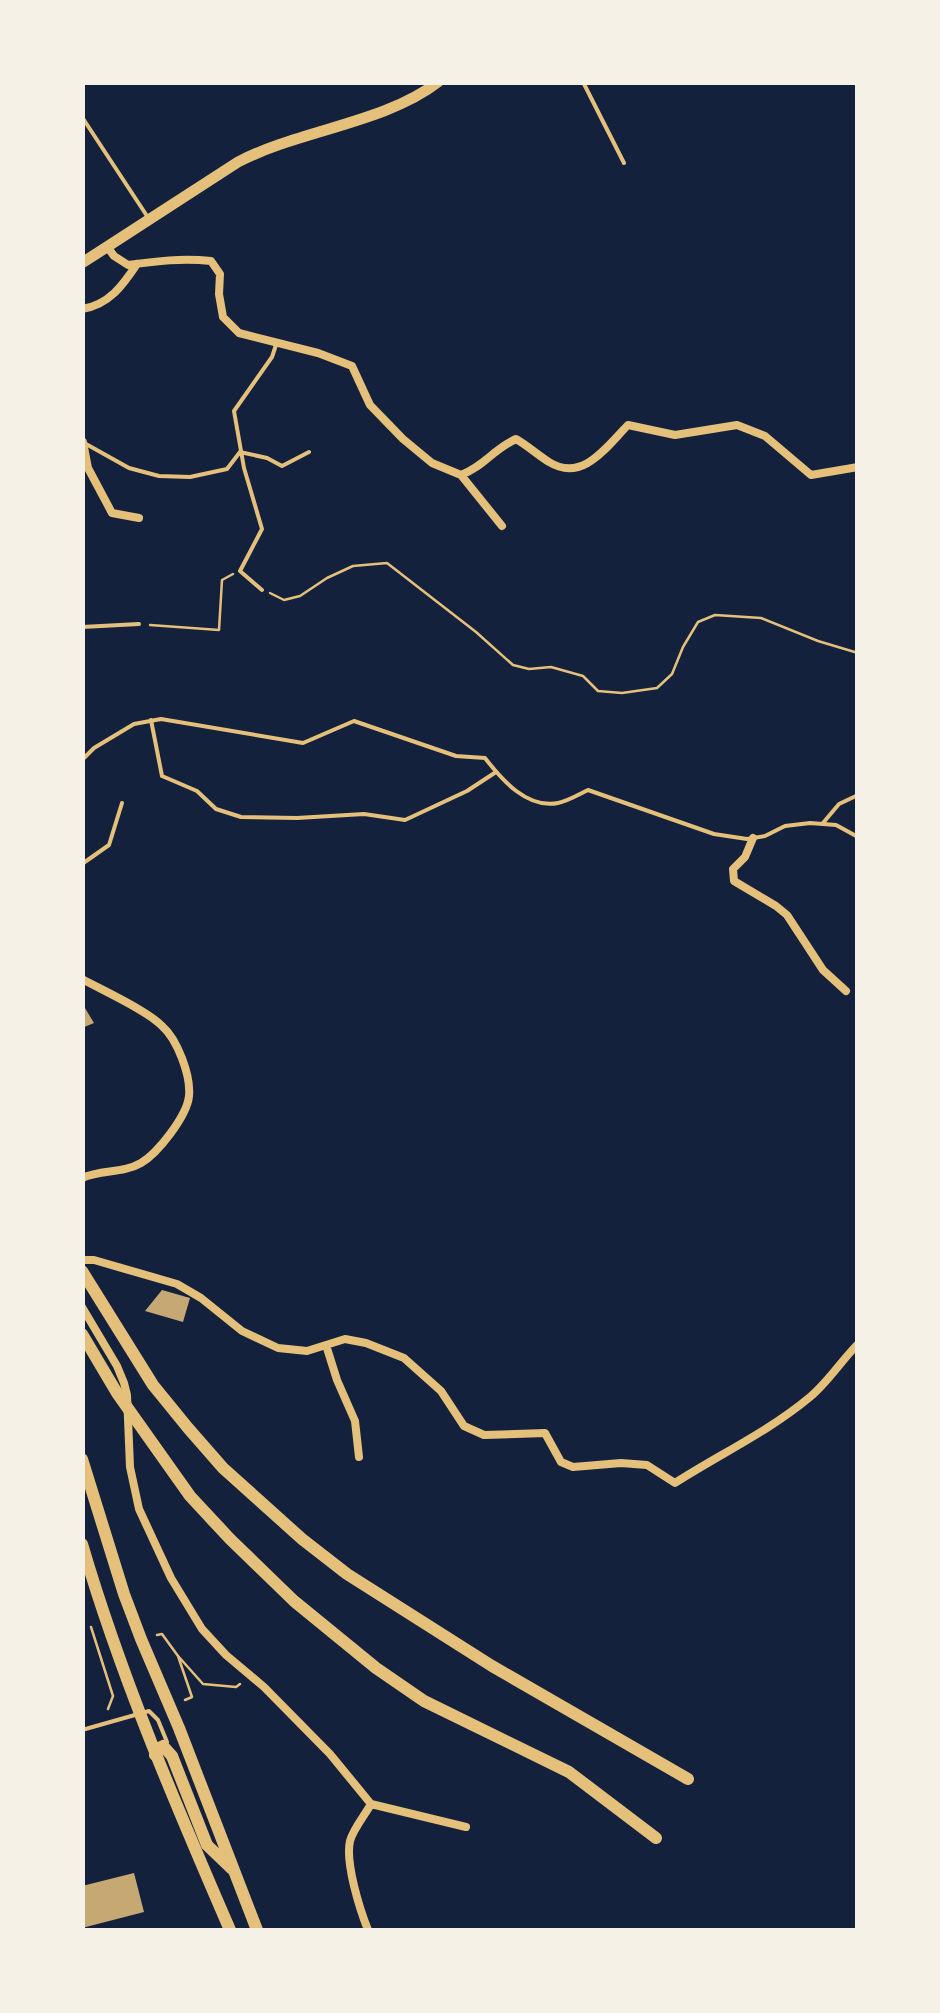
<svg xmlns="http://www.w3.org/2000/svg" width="940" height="2013" font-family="Spectral,serif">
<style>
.building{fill:#c6a872}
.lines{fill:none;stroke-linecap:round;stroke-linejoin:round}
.path{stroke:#e5c07b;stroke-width:2.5}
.service{stroke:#e5c07b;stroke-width:4}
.minor{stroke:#e5c07b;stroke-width:8}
.secondary{stroke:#e5c07b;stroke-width:11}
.primary{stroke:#e5c07b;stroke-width:12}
.trunk{stroke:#e5c07b;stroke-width:12}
</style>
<rect width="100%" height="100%" fill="#14213d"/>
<path class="building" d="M82 1003 94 1023 82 1028Z
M162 1290 190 1298 183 1322 145 1311Z
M134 1873 144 1912 82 1928V1886Z"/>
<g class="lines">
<path class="path" d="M270 593 284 600 300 596 327 578 353 566 387 563 476 632 513 665 529 669 551 667 583 676 598 691 622 693 657 688 672 674 683 647 698 622 715 615 761 618 818 641 858 653
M150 625 219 630 222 580 233 574
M91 1627 113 1696 108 1709
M157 1635 162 1634 178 1656
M185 1700 192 1697 178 1656 203 1684 236 1687 240 1684"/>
<path class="service" d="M583 82 624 163
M82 117 147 216
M86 444 129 468 159 476 190 477 227 469 240 452 267 458 282 466 309 452
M262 590 240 571 262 529 244 468 234 411 272 357 277 342
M82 627 139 624
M151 720 162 776 197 791 216 809 241 817 297 818 364 814 405 820 467 791 496 772
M82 760 94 748 134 724 161 719 303 743 354 721 456 756 485 758C502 780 527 809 558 803 568 801 578 795 588 790L714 834 747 839 765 836 785 826 810 823 836 825 858 837
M823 823 839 804 858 795
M82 864 109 845 122 803
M82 1730 149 1711 158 1720 167 1742"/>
<path class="minor" d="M108 248 114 256 128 265C157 261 182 258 211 261L220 274 219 294 223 317 239 333 318 353 352 366 370 405 403 439 432 463 461 475C486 465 492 450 516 439 528 446 538 455 549 462 583 483 607 446 628 425L675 435 737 425 765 436 811 475 858 467
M82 309C109 305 123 285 137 264
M83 442 88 468 112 513 139 518
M461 475 502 526
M753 838 745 857 733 869 734 881 776 906 787 915 823 970 846 991
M82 979C104 991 146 1010 162 1026 177 1039 191 1075 189 1096 187 1116 158 1153 141 1163 122 1174 102 1169 82 1178
M82 1260H94L177 1284 201 1298 242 1331 278 1348 307 1351 345 1339 366 1343 404 1358 441 1391 464 1426 484 1435 545 1433 561 1462 573 1467 621 1463 647 1465 675 1483C720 1454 768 1432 810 1397 828 1382 841 1361 858 1344
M82 1307 117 1366 124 1383 127 1395 130 1467 139 1509 171 1578 202 1629 226 1655 264 1687 330 1754 371 1804 466 1827
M326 1345 337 1380 355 1421 359 1457
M368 1930C360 1910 345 1863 350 1841 353 1829 365 1815 371 1804"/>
<path class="secondary" d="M82 263 238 162C299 130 385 123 438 82"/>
<path class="primary" d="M82 1459 124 1594 141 1639 179 1728 257 1930
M82 1544C121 1677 175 1803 230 1930
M155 1755 157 1749 163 1746 172 1756 207 1845 232 1869"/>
<path class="trunk" d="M82 1271 153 1385 188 1428 223 1468 302 1539 347 1574 492 1666 688 1779
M82 1334 117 1393 190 1496 230 1539 294 1601 376 1668 424 1701 569 1772 656 1838"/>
</g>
<rect width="940" height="2013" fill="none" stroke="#f6f1e7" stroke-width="170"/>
</svg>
